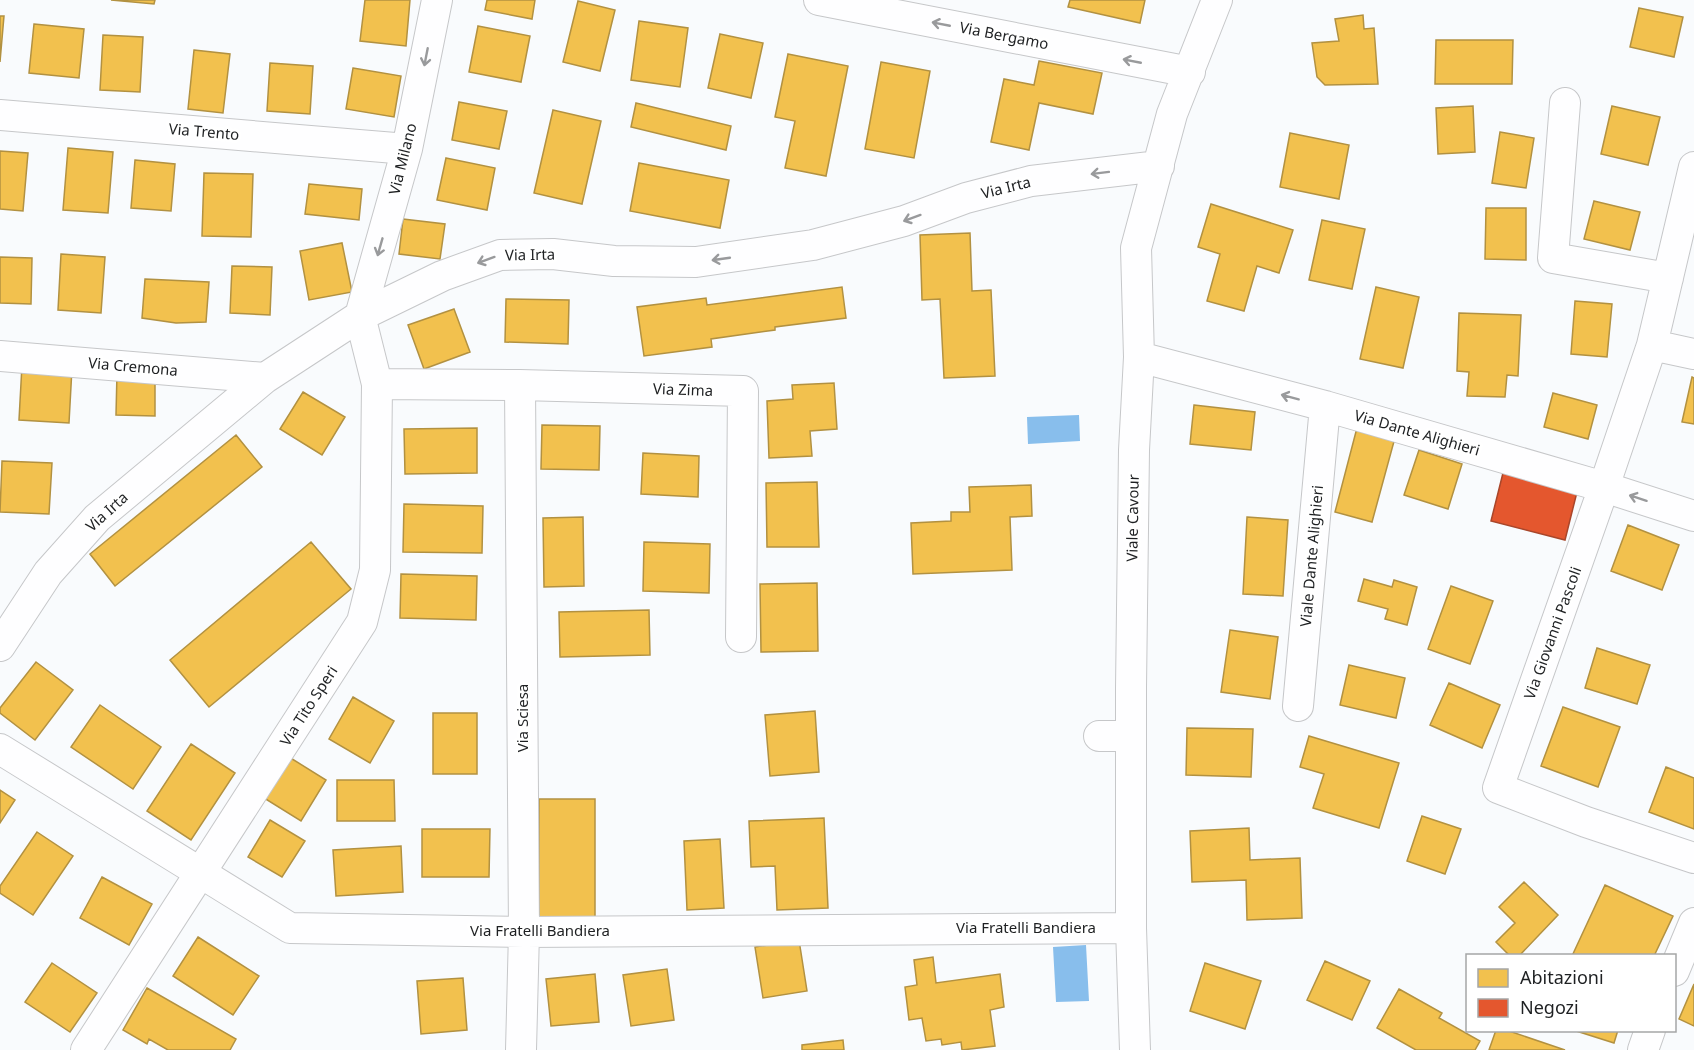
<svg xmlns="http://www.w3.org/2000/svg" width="1694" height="1050" font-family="'Noto Sans',sans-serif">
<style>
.water{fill:#88beec}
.homes{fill:#f2c14e;stroke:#b29141;stroke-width:1.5}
.shops{fill:#e4572e;stroke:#a9462a;stroke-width:1.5}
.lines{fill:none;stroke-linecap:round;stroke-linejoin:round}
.minor-casing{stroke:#c6c7c9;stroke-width:32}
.minor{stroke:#fefeff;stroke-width:30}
.oneway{stroke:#999a9c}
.labels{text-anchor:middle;stroke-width:6;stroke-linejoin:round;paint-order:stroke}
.street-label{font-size:15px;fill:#1e2022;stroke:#fff}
</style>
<rect width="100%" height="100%" fill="#f9fbfd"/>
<path class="water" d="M1079 415 1080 441 1028 444 1027 417Z
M1086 945 1089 1001 1056 1002 1053 947Z"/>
<path class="homes" d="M111 0H155L154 4Z
M365 0H410L406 46 360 41Z
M487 0H535L532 19 485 10Z
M1070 0H1145L1140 23 1068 7Z
M578 1 615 10 600 71 563 62Z
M1639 8 1683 17 1674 57 1630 47Z
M1363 15 1364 29 1374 28 1378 84 1325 85 1317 77 1312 43 1339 41 1335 19Z
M0 16H4L0 62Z
M639 21 688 28 680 87 631 80Z
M34 24 84 29 79 78 29 73Z
M478 26 530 36 521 82 469 72Z
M720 34 763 43 751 98 708 88Z
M103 35 143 37 140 92 100 90Z
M1436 40H1513L1512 84H1435Z
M194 50 230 54 223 113 188 109Z
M788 54 848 66 826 176 785 168 795 121 775 117Z
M1039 61 1102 73 1093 114 1039 103 1029 150 991 142 1004 79 1034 85Z
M881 62 930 71 914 158 865 149Z
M270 63 313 66 310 114 267 111Z
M353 68 401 76 394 117 346 109Z
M459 102 507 111 499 149 452 140Z
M636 103 731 126 726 150 631 127Z
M1473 106 1475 152 1438 154 1436 108Z
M1612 106 1660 117 1648 165 1601 154Z
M553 110 601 121 582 204 534 193Z
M1500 132 1534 138 1526 188 1492 183Z
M1290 133 1349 145 1339 199 1280 187Z
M68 148 113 152 108 213 63 210Z
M0 151 28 153 23 211 0 209Z
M446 158 495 168 487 210 437 200Z
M135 160 175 164 171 211 131 208Z
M639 163 729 180 720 228 630 211Z
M204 173 253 174 251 237 202 236Z
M309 184 362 189 359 220 305 214Z
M1594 201 1640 212 1630 250 1584 239Z
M1211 204 1293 230 1279 273 1257 266 1244 311 1207 301 1220 254 1198 247Z
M1486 208H1526V260L1485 259Z
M403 219 445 224 440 259 399 254Z
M1322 220 1365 229 1352 289 1309 280Z
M970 233 972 291 991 290 995 376 944 378 940 299 922 300 920 235Z
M342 243 352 292 309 300 300 251Z
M61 254 105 257 101 313 58 310Z
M0 257 32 258 31 304 0 303Z
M232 266 272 267 270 315 230 313Z
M145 279 209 282 206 322 176 323 142 318Z
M842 287 846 318 775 327V330L711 339 712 347 644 356 637 307 706 298 707 305Z
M1376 287 1419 297 1403 368 1360 359Z
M506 299 569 300 568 344 505 342Z
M1575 301 1612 304 1607 357 1571 354Z
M454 309 470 352 424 369 408 325Z
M1459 313 1521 315 1518 376 1507 375 1505 397 1467 396 1469 372 1457 371Z
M22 365 72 368 69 423 19 420Z
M117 373H155V416L116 415Z
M1692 377 1694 378V424L1682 422Z
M834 383 837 429 810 431 812 456 769 458 767 401 793 399 792 385Z
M303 392 345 417 322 455 280 429Z
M1553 393 1597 405 1588 439 1544 427Z
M1194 405 1255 412 1251 450 1190 444Z
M1358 424 1396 434 1372 522 1335 512Z
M542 425 600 426 599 470 541 469Z
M477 428V473L405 474 404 429Z
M236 435 262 467 115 586 90 554Z
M1419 450 1462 464 1448 509 1404 495Z
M643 453 699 456 698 497 641 494Z
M2 461 52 463 49 514 0 512Z
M817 482 819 547H767L766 483Z
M1031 485 1032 516 1010 517 1012 570 913 574 911 523 951 521V512H970L969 487Z
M404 504 483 506 482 553 403 552Z
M583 517 584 586 544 587 543 518Z
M1247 517 1288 520 1283 596 1243 594Z
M1628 525 1679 545 1662 590 1611 571Z
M311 542 351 589 209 707 170 660Z
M644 542 710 544 709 593 643 591Z
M401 574 477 576 476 620 400 618Z
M1364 579 1392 587 1394 580 1417 587 1407 625 1385 619 1388 609 1358 601Z
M817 583 818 651 761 652 760 584Z
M1451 586 1493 601 1470 664 1428 649Z
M649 610 650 655 560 657 559 612Z
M1230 630 1278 637 1270 699 1221 692Z
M1597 648 1650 665 1637 704 1585 688Z
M36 662 73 690 35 740 0 713V708Z
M1349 665 1405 678 1396 718 1340 705Z
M1449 683 1500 705 1482 748 1430 725Z
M353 697 394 721 370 763 329 739Z
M100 705 161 747 133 789 71 747Z
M1563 707 1620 727 1598 787 1541 766Z
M815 711 819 772 770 776 765 715Z
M433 713H477V774H433Z
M1187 728 1253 729 1251 777 1186 775Z
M1309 736 1399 763 1379 828 1313 808 1324 774 1300 767Z
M191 744 235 773 191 840 147 811Z
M289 757 326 780 301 821 264 798Z
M1666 767 1694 778V829L1649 812Z
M337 780H394L395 821H337Z
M0 790 15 800 0 823Z
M539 799H595V919H539Z
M1422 816 1461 829 1445 874 1407 861Z
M824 818 828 908 777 910 775 866 751 867 749 821Z
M270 820 305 841 282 877 248 857Z
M1249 828 1250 860 1300 858 1302 918 1247 920 1246 880 1192 882 1190 831Z
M422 829H490L489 877H422Z
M37 832 73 856 33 915 0 893V886Z
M720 839 724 908 687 910 684 841Z
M401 846 403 892 336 896 333 850Z
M102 877 152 904 129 945 80 918Z
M1524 882 1558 915 1519 956H1510L1496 942 1515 923 1499 907Z
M1605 885 1673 916 1654 956H1572Z
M198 937 259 976 233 1015 173 976Z
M799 940 807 991 763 998 755 947Z
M933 957 936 983 1000 974 1004 1007 990 1010 995 1046 962 1050 961 1042 942 1045 941 1039 926 1041 922 1018 909 1020 905 987 917 985 914 960Z
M1325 961 1370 981 1352 1020 1307 1000Z
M52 963 97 993 70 1032 25 1002Z
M1205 963 1261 981 1245 1029 1190 1011Z
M667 969 674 1020 631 1026 623 975Z
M595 974 599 1022 551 1026 546 979Z
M463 978 467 1030 421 1034 417 981Z
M1694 984V1026L1679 1019Z
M147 988 236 1039 230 1050H168L149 1039 147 1044 123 1030Z
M1399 989 1442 1013 1439 1018 1480 1041 1475 1050H1416L1377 1028Z
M1496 1030H1506L1565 1050H1489Z
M1573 1030H1618L1614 1043Z
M843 1040 844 1050H802V1045Z"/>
<path class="shops" d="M1503 473 1577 492 1565 540 1491 521Z"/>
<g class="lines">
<defs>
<path id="minor" d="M819 0 1190 72
M1565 103 1553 258 1668 278
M0 115 407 149
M1694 167 1652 345 1604 487 1498 788 1586 822 1694 858
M1652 345 1694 354
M0 356 265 378
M1139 357 1325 406 1604 487 1694 516
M377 384 520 385 743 391 741 637
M520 385 524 932 521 1050
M0 646 48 573 97 518 265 378 360 316 442 276 500 255 553 254 614 261 696 262 813 245 904 221 966 198 1031 181 1159 166
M1298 706 1325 406
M1099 736H1131
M0 749 290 928 524 932 1131 928
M1674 971 1694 923
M86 1050 362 622 375 570 377 384 360 316 407 149 437 0
M1135 1050 1131 928V688L1134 450 1139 357 1136 248 1172 114 1217 0
M1643 1050 1650 1030"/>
</defs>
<use href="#minor" class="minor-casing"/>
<use href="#minor" class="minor"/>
</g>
<defs><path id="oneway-shaft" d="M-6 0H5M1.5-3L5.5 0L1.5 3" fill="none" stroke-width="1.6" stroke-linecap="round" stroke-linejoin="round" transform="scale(1.5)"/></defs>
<g class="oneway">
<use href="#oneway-shaft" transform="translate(941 24) rotate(-169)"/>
<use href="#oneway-shaft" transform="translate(426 57) rotate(101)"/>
<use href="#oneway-shaft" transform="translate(1132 61) rotate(-169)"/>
<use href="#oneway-shaft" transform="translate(1100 173) rotate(173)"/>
<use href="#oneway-shaft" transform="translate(912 218) rotate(160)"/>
<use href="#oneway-shaft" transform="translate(380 247) rotate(106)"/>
<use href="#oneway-shaft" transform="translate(721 259) rotate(172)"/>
<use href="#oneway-shaft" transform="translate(486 260) rotate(160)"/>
<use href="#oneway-shaft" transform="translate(1290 397) rotate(-165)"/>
<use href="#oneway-shaft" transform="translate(1638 498) rotate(-162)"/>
</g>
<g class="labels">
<g class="street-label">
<text transform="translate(1004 36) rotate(11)" y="5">Via Bergamo</text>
<text transform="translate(204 132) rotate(5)" y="5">Via Trento</text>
<text transform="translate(403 159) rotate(-76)" y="5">Via Milano</text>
<text transform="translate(1006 188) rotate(-14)" y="5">Via Irta</text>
<text transform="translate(530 255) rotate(-1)" y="5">Via Irta</text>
<text transform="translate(133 367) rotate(5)" y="5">Via Cremona</text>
<text transform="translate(683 390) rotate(2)" y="5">Via Zima</text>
<text transform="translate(1417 433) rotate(16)" y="5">Via Dante Alighieri</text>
<text transform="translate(107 512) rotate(-42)" y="5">Via Irta</text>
<text transform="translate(1133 518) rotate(-89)" y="5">Viale Cavour</text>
<text transform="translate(1312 556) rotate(-85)" y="5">Viale Dante Alighieri</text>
<text transform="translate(1553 633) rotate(-70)" y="5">Via Giovanni Pascoli</text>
<text transform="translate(309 706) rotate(-57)" y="5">Via Tito Speri</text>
<text transform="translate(523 718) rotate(-90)" y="5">Via Sciesa</text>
<text x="1026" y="933">Via Fratelli Bandiera</text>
<text x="540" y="936">Via Fratelli Bandiera</text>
</g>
</g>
<rect x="1466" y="954" width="210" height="78" fill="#ffffff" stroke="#a5a6a7" stroke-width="1.5"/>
<rect x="1478" y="969" width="30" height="18" fill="#f2c14e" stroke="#a5a6a7" stroke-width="1.5"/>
<text x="1520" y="984" font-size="18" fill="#1e2022">Abitazioni</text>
<rect x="1478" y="999" width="30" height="18" fill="#e4572e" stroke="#a5a6a7" stroke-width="1.5"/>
<text x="1520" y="1014" font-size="18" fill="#1e2022">Negozi</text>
</svg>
